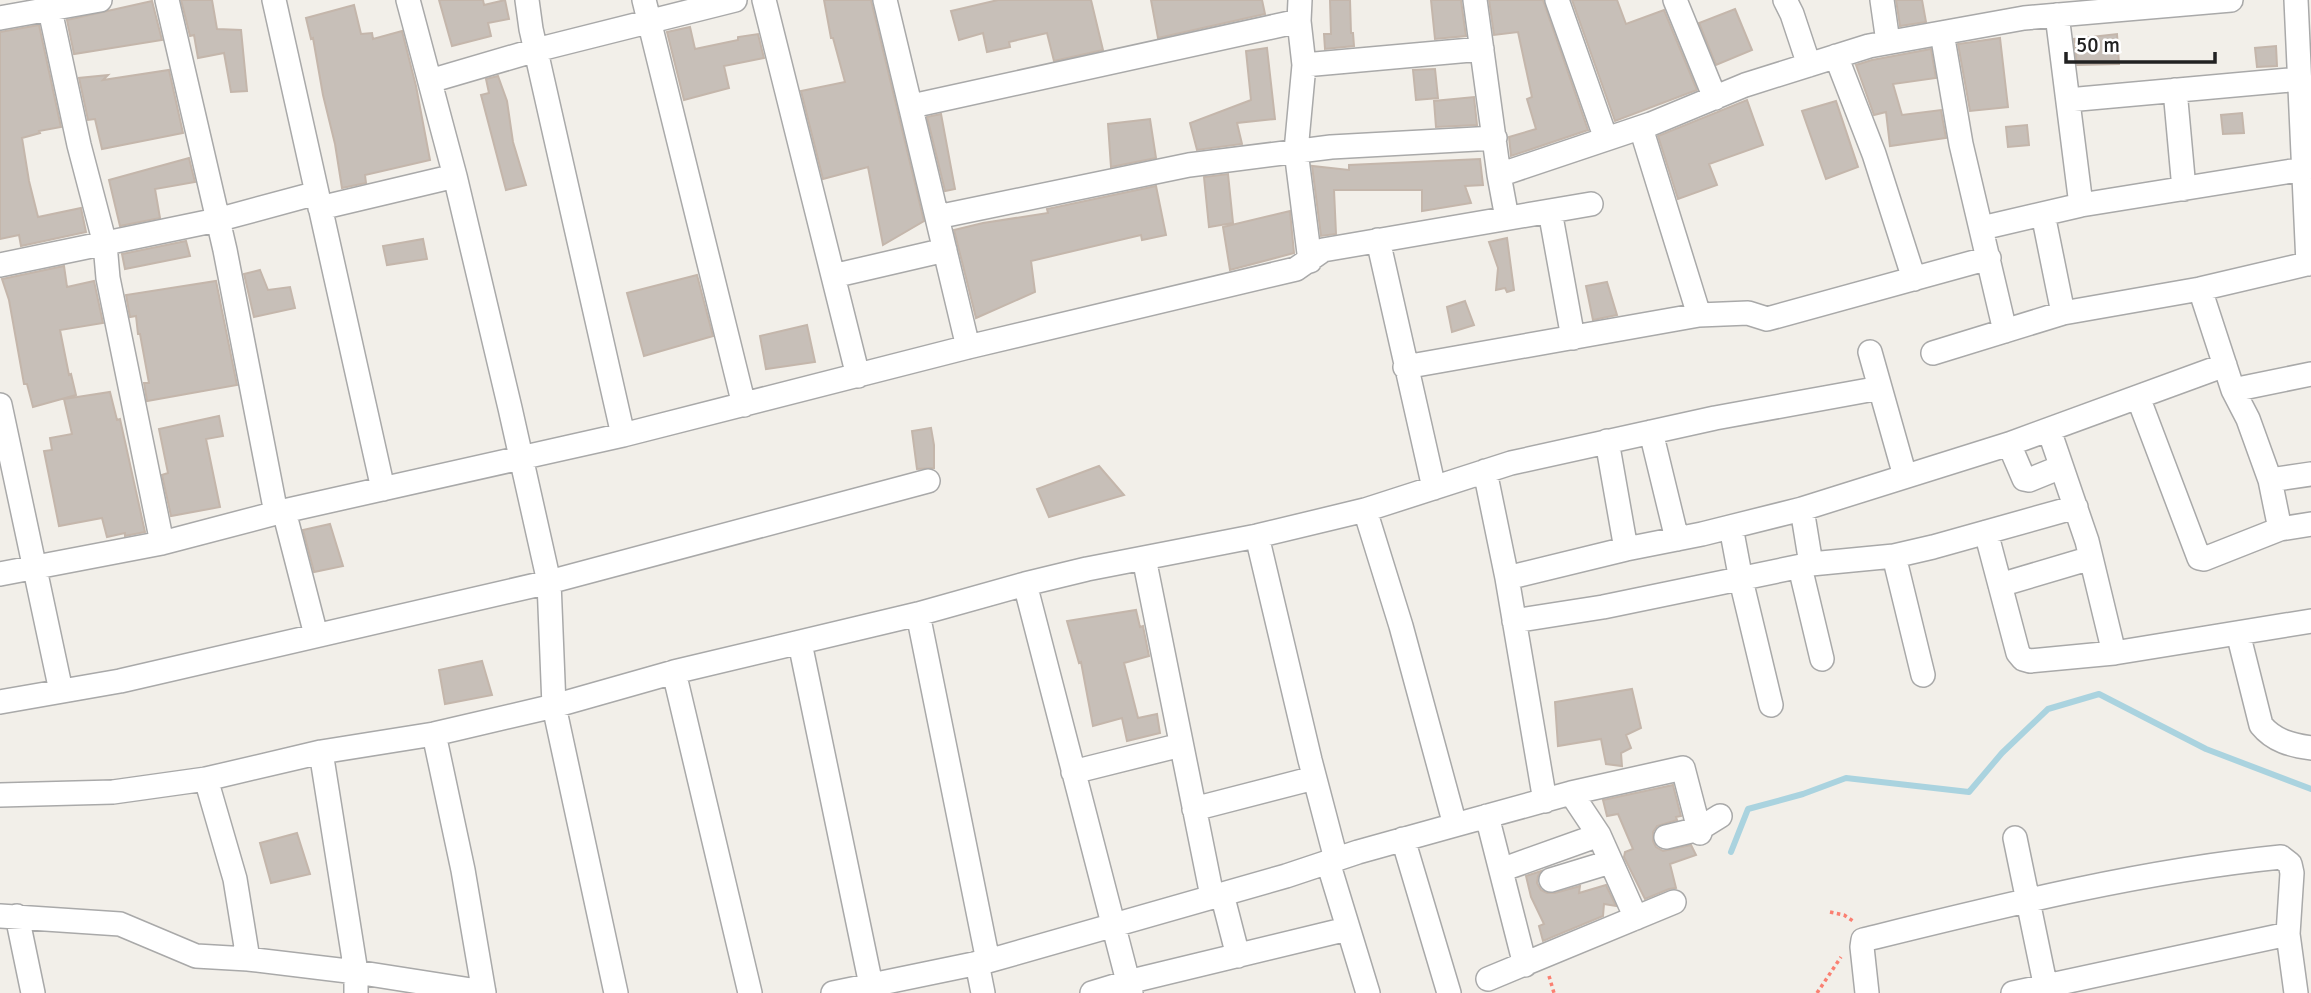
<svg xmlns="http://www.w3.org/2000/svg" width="2311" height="993" font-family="Signika,sans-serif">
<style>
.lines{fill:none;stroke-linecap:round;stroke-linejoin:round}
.stream{stroke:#aad3df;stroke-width:6}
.building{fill:#c7bfb8;stroke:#c4b6ab;stroke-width:2}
.street-casing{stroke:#a9a9a9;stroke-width:26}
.path{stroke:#fa8072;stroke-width:3.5;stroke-dasharray:3.5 3.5;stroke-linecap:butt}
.street{stroke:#fff;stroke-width:23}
</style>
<rect width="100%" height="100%" fill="#f2efe9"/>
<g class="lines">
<path class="stream" d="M1731 852 1748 809 1803 794 1846 778 1969 792 2002 753 2048 709 2099 694 2206 749 2311 789"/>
</g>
<path class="building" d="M181 0H212L217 29 241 30 247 91 231 92 224 53 198 58 194 35 190 36Z
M439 0H483L484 5 505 0 509 19 488 23 491 36 452 46Z
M824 0H871L924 221 883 245 868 167 823 179 801 91 845 82 833 38H831Z
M998 0H1091L1103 50 1054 61 1047 33 1009 42 1010 47 987 52 983 33 959 40 951 11Z
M1151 0H1262L1265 14 1158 38Z
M1330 0H1350L1351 33H1353L1354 46 1325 49 1324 34H1331Z
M1431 0H1461L1466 36 1435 39Z
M1489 0H1543L1588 130 1511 156 1509 137 1536 129 1527 99 1532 97 1518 32 1494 35Z
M1572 0H1617L1626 24 1664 10 1697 90 1615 121Z
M1896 0H1922L1926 22 1900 26Z
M152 1 162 40 74 54 67 20Z
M354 5 361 34 372 33 373 39 402 31 416 86 430 160 365 175 366 183 342 188 335 144 323 95 313 38 311 39 306 18Z
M1735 9 1752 50 1716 65 1699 23Z
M39 25 61 127 39 131 40 133 22 138 29 181 38 217 81 208 86 232 21 246 19 235 0 239V32Z
M690 27 695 49 738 40V37L758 34 764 58 724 66 729 88 684 100 667 32Z
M2117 34 2119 64 2077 65 2074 39Z
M2000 38 2008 107 1970 111 1958 44Z
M2276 46 2277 66 2257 67 2255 48Z
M1267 48 1275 119 1237 123 1242 144 1197 150 1190 123 1251 100 1246 51Z
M1931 49 1936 78 1893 84 1902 115 1941 110 1946 138 1890 146 1886 112 1874 115 1856 65 1872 60Z
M1435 69 1438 98 1416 100 1413 70Z
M169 70 183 133 102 149 95 119 88 120 79 78 108 75 103 80Z
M498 76 507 101 513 142 526 185 506 190 481 95 489 93 486 79Z
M1474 97 1477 125 1436 127 1434 101Z
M1747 100 1763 145 1709 164 1717 185 1678 199 1658 136Z
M1836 101 1858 167 1826 179 1802 111Z
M2242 113 2244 133 2223 134 2221 115Z
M941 114 955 189 945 191 927 117Z
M1150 119 1156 158 1111 167 1108 124Z
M2027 125 2029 145 2008 147 2006 127Z
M189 158 195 182 155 189 160 218 120 226 109 180Z
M1480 159 1483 185 1465 186 1471 203 1422 211V190H1334L1336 234 1321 236 1312 166 1349 170V165Z
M1228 174 1233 223 1209 227 1204 177Z
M1156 186 1166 235 1142 240 1141 235 1031 261 1035 292 976 318 954 230 983 223 1048 213 1047 209Z
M1290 211 1294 253 1230 270 1223 227Z
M1507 238 1514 290 1507 292 1505 288 1496 290 1498 268 1489 242Z
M423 239 427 259 387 265 383 246Z
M186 241 190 256 125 269 122 254Z
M64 266 67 287 94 281 103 323 60 330 69 375 71 374 76 395 33 407 27 384H24L9 300 2 279Z
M260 270 268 290 290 287 295 308 254 317 244 274Z
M697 275 713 336 644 356 627 293Z
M216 281 237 385 147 401 144 383H149L140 334H138L136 316 130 317 126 295Z
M1607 282 1617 315 1593 320 1586 286Z
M1465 301 1474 325 1452 332 1447 307Z
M807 325 815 362 766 369 760 336Z
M110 392 117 420 120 419 145 532 125 536V533L107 537 102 518 59 526 44 451 52 450 50 438 72 434 64 399Z
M219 416 223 436 206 439 220 507 171 516 162 475 168 473 159 429Z
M931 428 934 445V468L917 469 912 431Z
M1099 466 1124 495 1049 517 1037 489Z
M330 524 343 566 314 572 303 530Z
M1136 610 1140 627 1143 626 1149 656 1124 663 1138 718 1157 714 1160 733 1127 741 1122 718 1093 726 1081 662 1079 663 1067 621Z
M482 661 492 695 445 704 439 670Z
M1632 689 1641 728 1626 735 1631 748 1621 753 1622 766 1606 764 1601 739 1558 746 1555 702Z
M1673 785 1681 816 1676 817 1677 820 1657 826 1653 832V841L1656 847 1663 851 1691 845 1696 855 1670 864 1676 888 1669 889 1645 899 1624 857 1625 852 1633 849 1618 814 1607 816 1603 800Z
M297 833 310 874 271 883 260 843Z
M1541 871 1538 876 1537 883 1541 890 1547 893H1555L1580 886 1579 893 1606 885 1616 906 1604 904 1603 916 1543 941 1539 926 1544 924 1531 897 1526 876Z"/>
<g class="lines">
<defs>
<path id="street" d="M167 0 225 250 276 513
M274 0 383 489
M408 0 455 176 510 408 549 582 554 706 616 993
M644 0 744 405
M764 0 858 376
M885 0 968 347
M1300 0 1299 21 1304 65 1296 151 1310 261
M1475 0 1499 175 1507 218
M1557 0 1606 139
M1675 0 1715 98
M1785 0 1792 14 1809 65
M1882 0 1888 42
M2296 0 2308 264
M50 10 79 145 105 244 108 278 162 543
M2057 15 2081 205
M0 18 100 0
M1942 33 1961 144 2005 331
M1836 56 1874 154 1914 279
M1304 65 1482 49
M430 81 536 50 735 0
M2175 90 2184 189
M2068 100 2300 79
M912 106 1299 21
M1641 128 1699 315
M1499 175 1651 124 1745 85 1869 46 2024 18 2231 0
M320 208 455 176
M1550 211 1573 338
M2043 214 2063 313
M937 217 1189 165 1331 147 1495 138
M1982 228 2081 205 2304 169
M1378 240 1434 488
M0 265 217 220 317 193
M833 276 945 250
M2200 289 2233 390 2248 419 2270 480 2280 529
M1870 352 1905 476
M1933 353 2063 313 2200 289 2311 263
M1405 367 1699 315 1748 313 1767 319 1989 258
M2233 390 2311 374
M2138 397 2199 558 2204 559 2280 529 2311 524
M0 405 61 691
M2049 430 2087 541 2114 653
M1651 432 1677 539
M623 435 968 347 1296 269 1323 250 1591 204
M1607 441 1626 549
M2009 444 2024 479 2029 480 2061 467
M1485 471 1507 578 1545 801
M2270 480 2311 474
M1802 509 1811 564
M1365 510 1401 626 1455 825
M284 511 316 635
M1731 527 1741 580 1771 705
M1986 532 2018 653 2023 659 2030 661 2114 653 2311 621
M1257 536 1310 760 1336 859
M1894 556 1923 675
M1144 558 1212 896
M1800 567 1822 659
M0 574 162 543 284 511 623 435 531 29 527 0
M1507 578 1626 549 1702 534 1802 509 2009 444 2225 365
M1025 584 1087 569 1257 536 1365 510 1511 463 1715 418 1880 388
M2000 585 2091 558
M918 614 988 961
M1514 621 1603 607 1811 564 1894 556 1933 547 2076 507
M2238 633 2261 725C2274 741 2291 745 2311 748
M800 643 871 985
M674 672 750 993
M0 702 120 681 549 582 928 481
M434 734 463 870 484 993
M321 752 434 734 554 706 674 672 918 614 1025 584 1131 993
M1073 772 1181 745
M1571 793 1599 835 1636 918
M0 795 113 792 206 779
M1194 809 1314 778
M1487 816 1525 965
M1666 837 1699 829 1720 816
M2015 838 2047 993
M1403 839 1449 993
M1328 862 1368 993
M1501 870 1599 835
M1551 880 1610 862
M1222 894 1238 956
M0 916 120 924 196 956 248 959 356 972 484 992
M17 916 33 993
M248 959 235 879 206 779 321 752 356 972V993
M977 963 983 993
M1488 979 1674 902
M833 993 988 961 1286 876 1358 852 1455 825 1571 793 1683 768 1700 833
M1092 993 1128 982 1347 929
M1867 993 1862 947 1863 940C2001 906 2140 871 2281 857L2290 864 2292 873 2288 934 2296 993
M2013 993 2288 934"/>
</defs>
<use href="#street" class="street-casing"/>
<path class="path" d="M1830 912 1844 915 1853 921
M1549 976 1554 993
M1817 993 1841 957"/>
<use href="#street" class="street"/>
</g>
<path d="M2066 52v10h149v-10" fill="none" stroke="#222222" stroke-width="3.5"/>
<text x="2076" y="52" font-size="21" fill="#222222" stroke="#ffffff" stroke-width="5" paint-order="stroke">50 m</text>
</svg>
